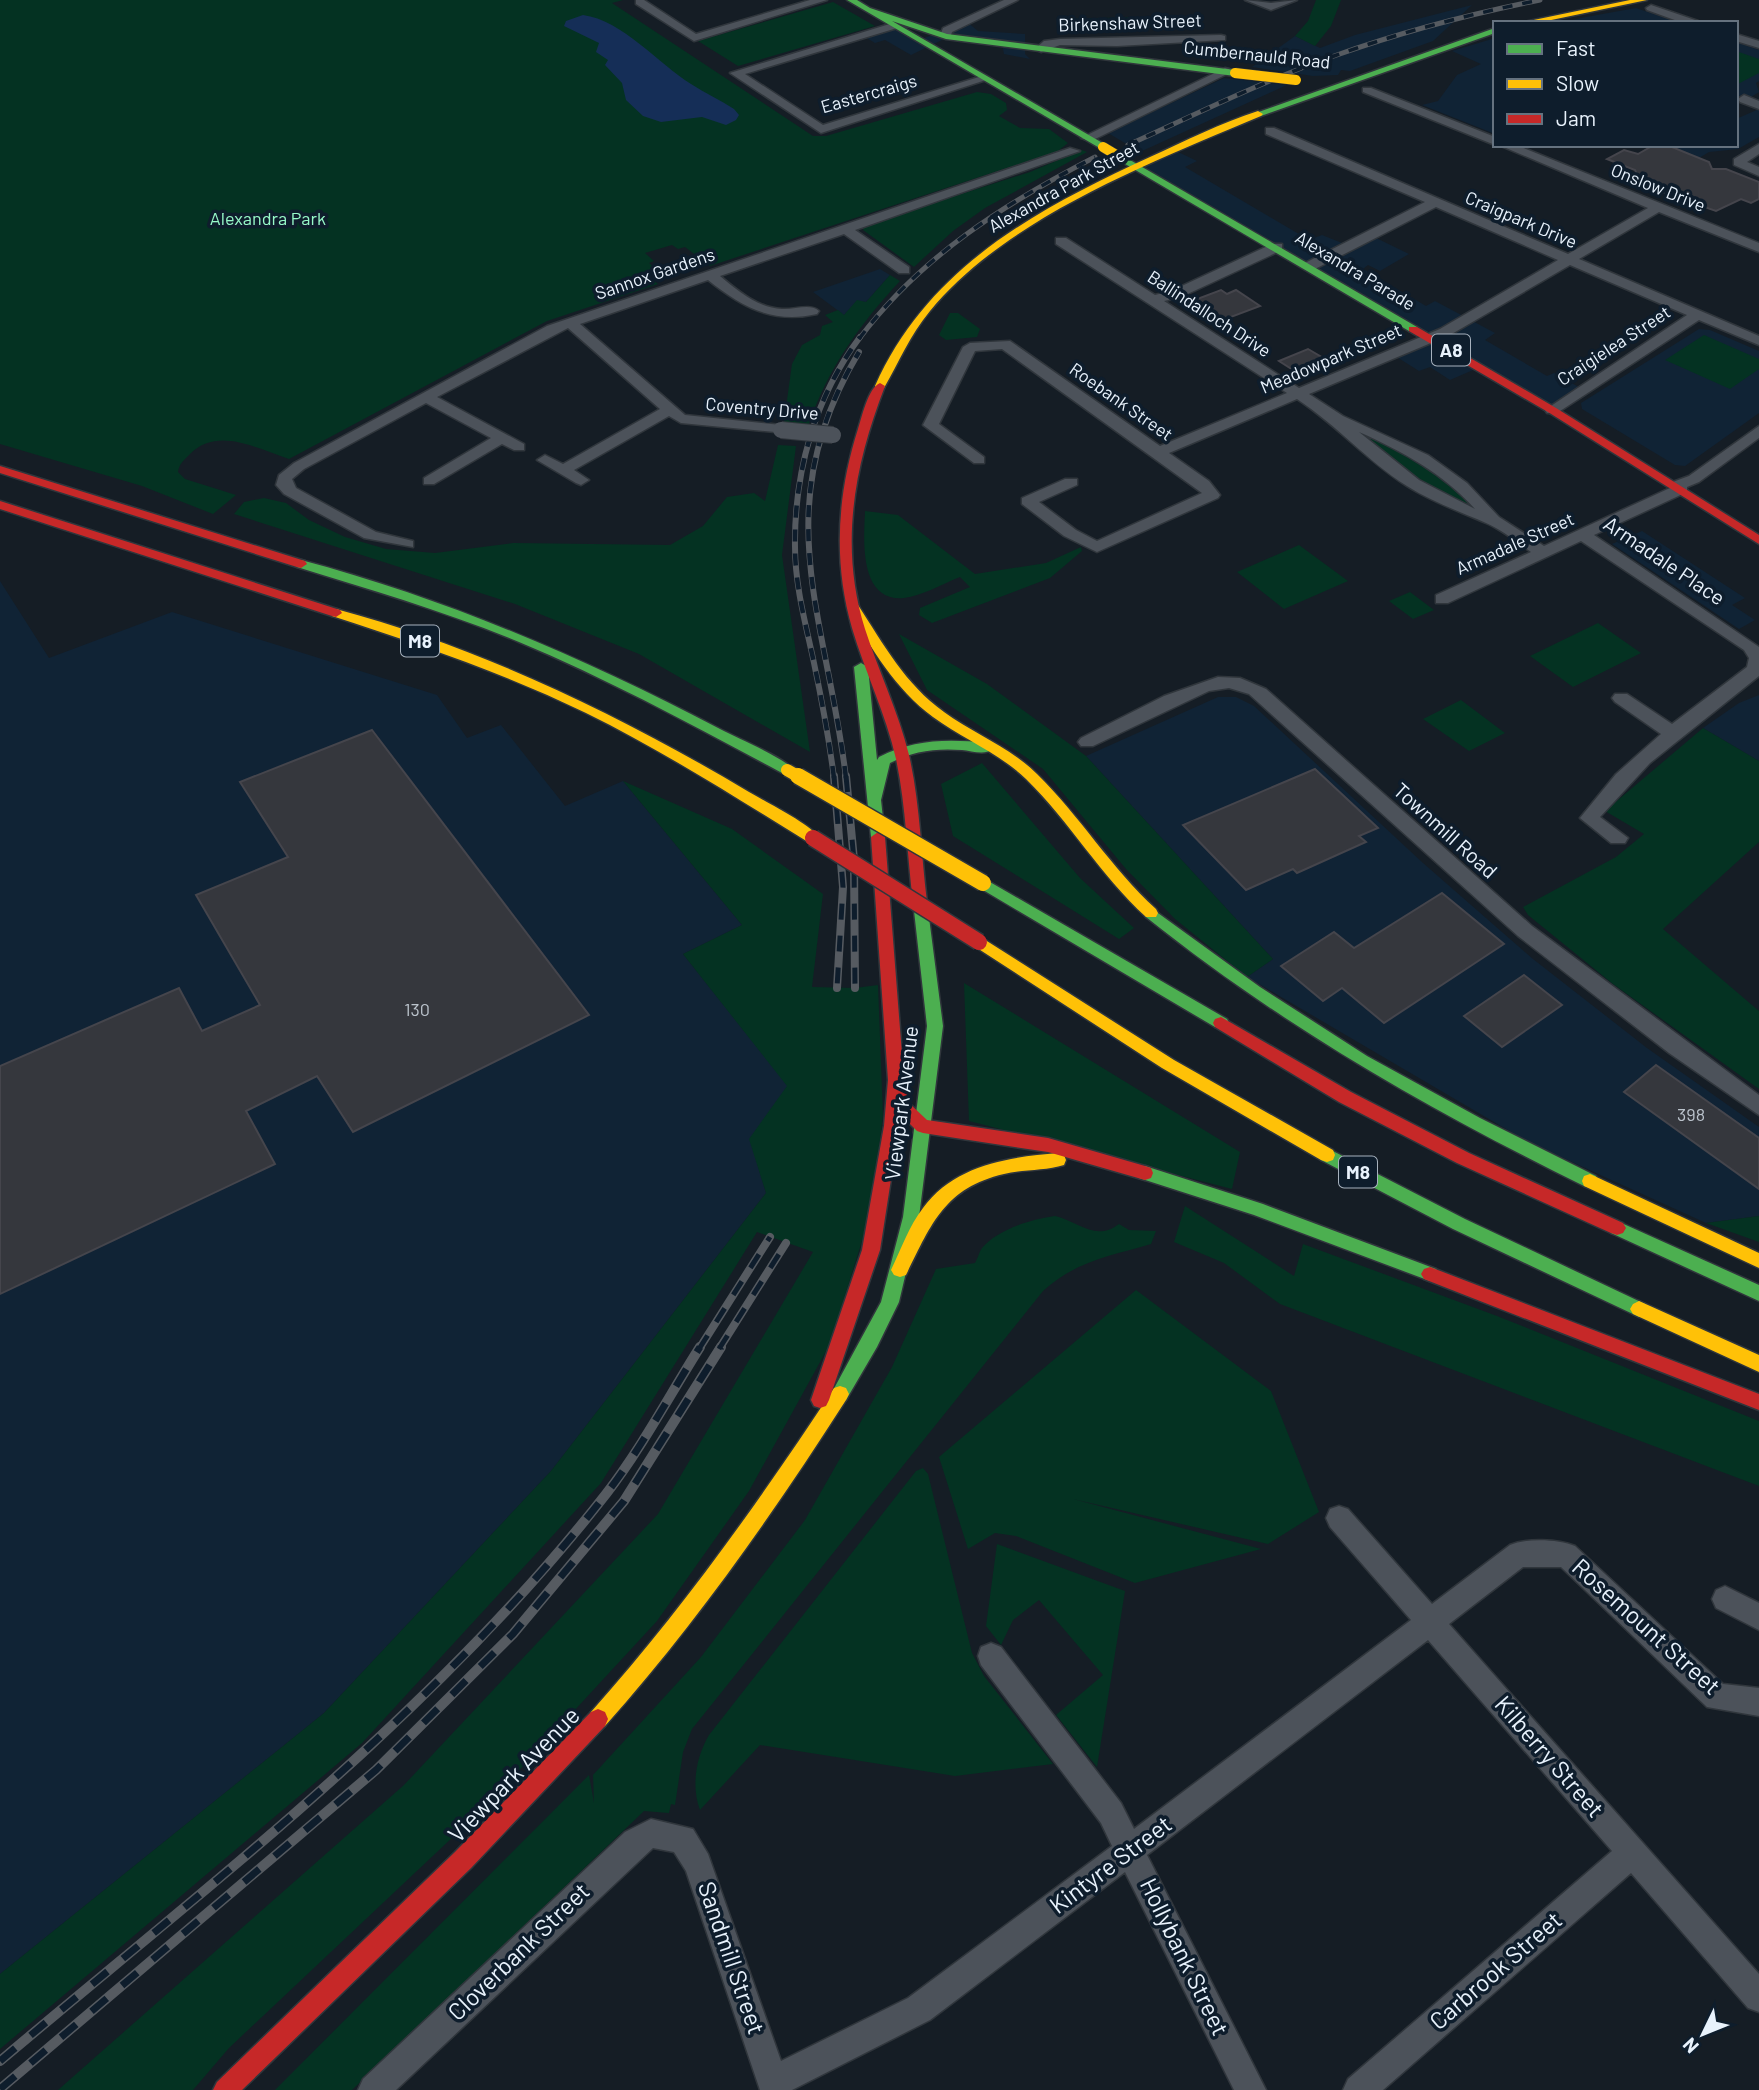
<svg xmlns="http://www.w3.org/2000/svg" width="1759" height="2090" font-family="Barlow,sans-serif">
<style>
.built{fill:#102335}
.green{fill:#043222}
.water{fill:#152e57}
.building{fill:#35373d;stroke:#45454c;stroke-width:2}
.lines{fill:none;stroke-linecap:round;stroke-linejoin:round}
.street-casing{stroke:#30363c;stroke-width:3}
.fast-casing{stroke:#30363c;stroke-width:3}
.slow-casing{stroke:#30363c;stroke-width:3}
.jam-casing{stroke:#30363c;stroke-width:3}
.street{fill:#4c525a;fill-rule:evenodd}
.fast{fill:#4caf50;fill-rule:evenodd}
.slow{fill:#ffc107;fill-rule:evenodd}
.jam{fill:#c62828;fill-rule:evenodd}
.rail-far3-casing{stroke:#565b61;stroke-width:5}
.rail-far2-casing{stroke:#565b61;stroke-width:6}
.rail-far1-casing{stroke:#565b61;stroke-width:8}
.rail-casing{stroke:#565b61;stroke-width:10}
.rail-far3{stroke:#0e1d2c;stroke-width:3.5;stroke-dasharray:10;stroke-linecap:butt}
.rail-far2{stroke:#0e1d2c;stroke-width:4.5;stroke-dasharray:12;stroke-linecap:butt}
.rail-far1{stroke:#0e1d2c;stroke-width:5;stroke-dasharray:16;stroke-linecap:butt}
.rail{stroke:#0e1d2c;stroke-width:7;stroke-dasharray:20;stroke-linecap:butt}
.street-bridge-casing{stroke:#30363c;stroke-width:18;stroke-linecap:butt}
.slow-bridge-far2-casing{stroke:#30363c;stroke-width:11;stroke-linecap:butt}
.slow-bridge-far1-casing{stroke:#30363c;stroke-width:15;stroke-linecap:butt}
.slow-bridge-casing{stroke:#30363c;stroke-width:19;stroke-linecap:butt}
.jam-bridge-casing{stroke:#30363c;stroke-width:19;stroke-linecap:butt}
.street-bridge{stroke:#4c525a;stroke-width:16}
.slow-bridge-far2{stroke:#ffc107;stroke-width:10}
.slow-bridge-far1{stroke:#ffc107;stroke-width:12}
.slow-bridge{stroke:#ffc107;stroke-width:16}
.jam-bridge{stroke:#c62828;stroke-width:16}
.labels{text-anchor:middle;stroke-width:7;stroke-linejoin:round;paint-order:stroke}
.far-street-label{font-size:18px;fill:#e8f2fc;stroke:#0e1d2c}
.far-park-label{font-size:18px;fill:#97f8c8;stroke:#0e1d2c}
.number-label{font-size:18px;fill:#bbc3cc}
.shield{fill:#0e1d2c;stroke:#a7b2be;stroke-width:2}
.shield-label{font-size:19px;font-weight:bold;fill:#e8f2fc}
.street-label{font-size:21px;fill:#e8f2fc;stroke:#0e1d2c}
.near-street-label{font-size:24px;fill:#e8f2fc;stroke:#0e1d2c}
</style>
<rect width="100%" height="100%" fill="#151d25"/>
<path class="built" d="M1472 5 1433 41 1350 71 1341 70 1338 75 1313 76 1252 67 1295 36 1320 48 1355 35Z
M1636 8 1680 23H1558L1586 17Z
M967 22 978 31 1025 34V54L1030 59 1004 54 1002 44 944 39 911 55 885 40 875 43 862 35 894 25 919 40Z
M1495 38V134L1422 105 1438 101 1457 75 1481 64 1452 51Z
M1736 42 1759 50V81L1756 83 1759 92 1751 97 1744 94 1736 98Z
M1224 78 1287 85 1140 152 1108 133Z
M1759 109V137L1738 149 1709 152 1699 158 1672 150 1678 145H1736V119Z
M1174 150 1197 161 1185 167 1309 240 1322 235 1352 247 1372 236 1409 254 1380 271 1368 265 1363 269 1426 306 1435 301 1495 333 1485 340 1547 376 1554 373 1584 390 1554 411 1480 367 1450 380 1430 367 1419 371 1392 354 1429 338 1141 166Z
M880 269 890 275 866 302 857 301 844 315 813 292Z
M1699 329 1710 330 1759 351V413L1685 466 1675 465 1582 409 1581 403Z
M1642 531 1745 598 1732 605 1755 620 1739 629 1612 544Z
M0 581 49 658 172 612 437 695 467 738 501 725 565 806 623 781 742 925 683 954 788 1086 750 1139 766 1193 551 1471 324 1713 0 1974Z
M1759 695V761L1703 728 1739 703Z
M1218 697H1236L1254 706 1423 863 1533 959 1647 1048 1759 1127V1216L1706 1223 1528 1142 1247 977 1273 959 1086 756Z"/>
<path class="green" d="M0 0H623L612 3 813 136H826L977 92 991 94 1006 103 1007 110 999 116 1020 128 1049 129 1068 143 1058 151 710 266 685 247 678 249 672 245 645 253 654 261 649 263 654 267 644 273 658 284 547 321 289 459C257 449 218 426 190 454 184 460 179 464 178 472L185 479 236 495 213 514 142 486 0 444Z
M1316 0H1341L1331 26 1315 46 1295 36 1308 21Z
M833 2 875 26 738 66 698 41Z
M1141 17 1161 26 1060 29 1062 19Z
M1736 51 1759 59V73L1736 85Z
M1082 150 1087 152 985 208 953 231 914 267 863 230 865 225 1030 172Z
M890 275 900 281C860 324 828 368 809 424L784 422 792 364 802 345 820 335 822 326 833 322 825 315 838 310 844 315 857 300 866 302Z
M950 313H958L980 329 977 337 946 340 939 335Z
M1704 335 1759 359V369L1730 389 1665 360Z
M1357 430C1400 452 1440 473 1474 508L1405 472Z
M778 445 796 446 782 555 810 752 639 654 515 604 234 514 244 502 264 498 286 503 309 520 345 537 386 549 435 553 513 543 670 545 703 526 727 497 754 493 765 501Z
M865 511 898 515 975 574 1046 563 1081 547 1082 551 1050 578 932 623 919 615 920 608 970 587 960 577C942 584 922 596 904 598 858 602 864 538 865 511Z
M1299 545 1348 581 1284 609 1237 572Z
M1410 592 1434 610 1413 619 1389 601Z
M1598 623 1641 653 1573 687 1530 656Z
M899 634 987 684 1086 756 1273 959 1247 977 1175 919 1126 869 1043 769 927 690Z
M1461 700 1505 733 1469 751 1423 719Z
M1703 728 1759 761V842L1663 929 1759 1011V1089L1613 984 1528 915 1523 907 1616 857 1644 834 1605 811Z
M982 763 1080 878 1134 928 1119 939 953 836 941 784Z
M623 781 732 829 823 894 812 987 855 988 878 985 883 1116 871 1212 830 1344 749 1491 657 1621 489 1803 229 2048 193 2090H58L404 1785 658 1514 813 1252 757 1232 601 1483 362 1743 0 2049V1974L324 1713 551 1471 766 1193 749 1139 787 1086 683 954 742 925Z
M964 983 1240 1152 1232 1189 969 1121Z
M1185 1206 1294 1276 1303 1244 1497 1316 1759 1421V1486L1280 1304 1224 1263 1174 1242Z
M1055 1216C1080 1222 1095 1242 1119 1224L1129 1230 1156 1231 1151 1244C1110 1256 1076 1261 1043 1291L692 1729 683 1752 675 1805 671 1804 669 1813 644 1811 352 2090H275L589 1775 594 1803 593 1775 701 1657 805 1520 892 1367 936 1269 975 1263C978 1258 979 1252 982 1248 998 1229 1032 1219 1055 1216Z
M1759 1216V1242L1706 1223Z
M1136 1290 1271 1391 1319 1512 1268 1544 1073 1499 1261 1549 1135 1583 1016 1536 995 1533 968 1549 939 1457Z
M923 1468 928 1474 972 1653 984 1676 1053 1764 955 1776 760 1745 700 1810C691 1786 696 1757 709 1735L916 1471Z
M997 1544 1125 1591 1097 1767 1056 1715 1103 1675 1039 1600 1013 1620 1001 1645 986 1626Z"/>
<path class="water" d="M583 15C622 20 659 64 691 84 705 93 720 100 734 109L739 115 736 120 726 125 702 117 661 122 643 116 626 100 622 83 605 65 608 60 596 52 599 43 564 26 566 21Z"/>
<path class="building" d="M1654 145H1667L1709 162 1712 169H1726L1759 182V199L1751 203 1741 199 1716 211 1643 186 1635 170 1607 159 1624 150 1638 154Z
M1221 290 1227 294 1236 290 1260 306 1223 320 1192 301Z
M1308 349 1330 362 1301 375 1279 361Z
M372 730 589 1015 353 1132 317 1076 246 1111 275 1164 0 1294V1066L179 988 202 1031 260 1005 196 895 288 857 240 782Z
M1315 769 1378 828 1359 836 1366 842 1297 873 1293 869 1246 890 1183 825Z
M1442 893 1504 944 1384 1023 1342 988 1323 1001 1281 966 1334 932 1354 948Z
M1524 975 1562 1005 1502 1047 1464 1016Z
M1656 1065 1759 1138V1189L1624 1092Z"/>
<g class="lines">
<defs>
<path id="street" d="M636 0H644L696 34 810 0H827L694 41 636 4Z
M1004 0H1018L952 32 950 38 940 36 943 28Z
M1245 0 1271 3 1297 0 1271 10Z
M1651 5 1698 21 1699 23H1683L1647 10 1646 8Z
M893 23 897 24V28L745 74 823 125 979 77 989 79 821 133 730 73Z
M1736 34 1759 41V48L1736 41Z
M1221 35 1225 36V40L1117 46 1060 45 1041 52 1035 49 1044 41 1060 39Z
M1225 68 1229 69V73L1091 141 1081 138Z
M1363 88H1371L1495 137V145L1363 92Z
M1744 95 1759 101V109L1740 102 1738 99Z
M1266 128H1274L1568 254 1648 208 1499 145H1516L1759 243V252L1659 212 1579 259 1759 336V345L1699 320 1557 413H1547L1545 410 1687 315 1570 265 1450 335 1309 394 1343 416 1428 455 1467 483 1499 517 1544 546 1670 488V483L1689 476 1759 426V438L1699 482 1687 487V492L1594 535 1759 647V676L1650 763 1600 817 1628 838 1625 843H1611L1580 818 1616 774 1661 734 1615 702 1612 698 1615 694H1627L1672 724 1747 667 1749 658 1744 650 1581 541 1448 603H1436V595L1531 552C1517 542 1502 530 1486 523 1459 511 1432 502 1407 486 1367 461 1338 426 1297 399L1169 453 1209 481 1220 495 1218 498 1097 552 1064 536 1022 504V498L1065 479H1077V485L1039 502 1076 530 1097 541 1202 493 1002 349 975 351 939 424 984 457V463H974L923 425 963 347 970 343 1010 341 1160 446 1287 393 1056 244V238H1066L1155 295 1171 291 1272 244H1282V250L1181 297 1164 301 1299 388 1440 329 1558 260 1436 207 1315 269H1305V263L1425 202 1266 134ZM1359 432C1402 451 1444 474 1475 509L1419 480Z
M1759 144V154L1747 162 1759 167V176L1734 165V159Z
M1070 148 1080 151 855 230 909 267V273H899L844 234 720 276C738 291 758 308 782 309 794 310 810 303 819 311L817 314C772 324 742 307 708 280L580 324 685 415 781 425 789 430 786 433 681 423 669 416 574 470 589 480 581 485 576 483 537 460 545 455 563 464 660 409 568 328 437 397 524 444V450H514L502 444 434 484H424V478L491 438 426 403 304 469 292 479 296 488 376 532 413 541V547L364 538 284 494 276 485 279 475 294 463 547 326Z
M1218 677 1240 678 1266 689 1532 926 1759 1095V1115L1669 1053 1518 936 1249 694 1229 688 1209 691 1093 746H1081L1078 742 1081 738 1164 696Z
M1339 1506 1348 1509 1432 1604 1510 1545C1527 1538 1558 1539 1575 1546L1723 1684 1759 1688V1716L1707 1707 1561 1567H1523L1449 1624 1759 1974V2012L1748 2008 1631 1873 1383 2090H1343L1348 2079 1612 1851 1428 1640 1147 1855 1266 2090H1234L1125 1872 930 2020 792 2090H760L686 1871 674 1852 653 1848 396 2090H358L363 2079 625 1832 651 1819 693 1829 708 1854 781 2061 908 1998 1112 1846 1101 1823 981 1665 978 1656 981 1647 991 1643 1001 1647 1121 1803 1134 1829 1411 1620 1330 1527 1326 1518 1330 1509Z
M1725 1586 1759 1603V1630L1716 1608 1712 1599 1716 1590Z"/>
<path id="fast" d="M847 0H857L870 8 947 34 1235 70 1239 73 1235 76 946 39 892 21 1106 145 1108 147 1103 150Z
M1495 28V33L1261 116 1253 114Z
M1118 153 1417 327 1418 329 1409 331 1115 158 1113 156Z
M301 560C448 599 586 659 720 729 737 738 783 757 794 770L792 773H782C696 727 610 680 519 642 447 612 371 590 297 567L295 564Z
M861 663 868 667 877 760 879 757C914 739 949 739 987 743L994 748C986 756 972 751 962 750 936 748 913 751 890 763L881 800 885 837 878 842 871 837 854 667Z
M983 878 1227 1019 1229 1023 1227 1027H1215L978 887 976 883 978 879Z
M920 897 927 902 943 1026 919 1217 899 1302 877 1347 846 1400 840 1402 834 1400 831 1394 881 1302 903 1217 927 1026 913 902Z
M1151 908 1260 987 1367 1056 1480 1118 1596 1176 1598 1181 1596 1186 1590 1188 1584 1186C1426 1108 1284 1027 1146 917L1144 913Z
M1327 1148 1465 1219 1645 1304 1648 1309 1645 1314 1639 1317 1633 1314 1453 1229 1321 1160 1319 1155 1321 1150Z
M1145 1166 1263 1204 1436 1269 1439 1274 1436 1279 1430 1281 1254 1215 1139 1178 1137 1173 1139 1168Z
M1617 1221 1759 1285V1301L1611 1233 1608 1228 1611 1223Z"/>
<path id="slow" d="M1630 0H1647L1537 23H1519Z
M1258 111 1263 114 1261 116C1152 162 1006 218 930 311 910 335 899 362 884 388H876L875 386C928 267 1037 209 1150 157 1185 141 1221 123 1258 111Z
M854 604 858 605C884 645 905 684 944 712 974 734 1010 747 1037 774 1080 816 1111 868 1156 909L1158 913 1156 917H1146C1100 875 1070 822 1026 779 999 753 963 739 933 717 895 689 871 648 848 608Z
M336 609C482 648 620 715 749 792 766 802 810 824 820 838L813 843 808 842C735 797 663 751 586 713 504 673 418 644 332 616V610Z
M979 936 1174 1060 1333 1150 1335 1155 1333 1160 1327 1162 1321 1160 1162 1068 974 946 971 942Z
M1058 1153 1064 1155 1066 1160 1064 1165C1045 1171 1024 1169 1004 1174 944 1188 931 1225 906 1275L900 1277 894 1275 891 1270C901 1249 909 1226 923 1208 954 1165 1009 1157 1058 1153Z
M1590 1174 1759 1253V1268L1584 1186 1582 1181 1584 1176Z
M1639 1301 1759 1355V1372L1633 1314 1630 1309 1633 1304Z
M840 1386 846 1388 849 1394 846 1400C773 1514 696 1624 605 1726L598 1729 591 1726 588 1719 591 1712C681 1611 759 1502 834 1388Z"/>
<path id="jam" d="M1409 327H1417L1556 408 1759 535V544L1548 412 1409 331Z
M880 383 885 386C854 466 839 546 865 629 879 672 898 711 909 755 920 803 921 853 927 902L920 907 913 902C907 854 906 806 896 759 886 714 865 672 852 628 833 562 837 495 858 429 862 417 868 388 880 383Z
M0 466 305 561 307 564 301 568 297 567 0 473Z
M0 501 340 610 342 613 336 617 332 616 0 509Z
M878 832 885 837 904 1080 910 1104 927 1120 1048 1138 1145 1166 1151 1168 1153 1173 1151 1178 1145 1180 1048 1152 923 1133 917 1131 901 1115 880 1250 829 1400 826 1406 820 1408 814 1406 811 1400 862 1250 884 1126 888 1080 871 837Z
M1221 1017 1351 1092 1469 1153 1623 1223 1626 1228 1623 1233 1617 1235 1611 1233 1457 1163 1339 1102 1215 1027 1213 1023 1215 1019Z
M1430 1267 1759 1394V1410L1424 1279 1421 1274 1424 1269Z
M598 1709 605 1712 608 1719 605 1726 471 1868 242 2090H213L217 2082 455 1852 591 1712Z"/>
</defs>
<use href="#street" class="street-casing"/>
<use href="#fast" class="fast-casing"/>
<use href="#slow" class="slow-casing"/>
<use href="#jam" class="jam-casing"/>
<use href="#street" class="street"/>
<use href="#fast" class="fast"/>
<use href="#slow" class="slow"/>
<use href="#jam" class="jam"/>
<defs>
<path id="rail-far3" d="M1128 145C1196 114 1263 81 1334 56 1401 32 1470 14 1540 0
M859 339C921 256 1004 204 1095 157"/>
<path id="rail-far2" d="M834 778C829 739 822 701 814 663 806 625 795 586 795 547 794 472 815 397 860 337
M846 778C827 617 765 509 859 352"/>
<path id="rail-far1" d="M834 776 843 887 837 988
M846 776 854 860 855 988
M699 1349 770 1237
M719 1349 786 1243"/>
<path id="rail" d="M0 2061C211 1883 435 1713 606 1494 641 1449 669 1396 700 1347
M0 2089 376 1770 513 1634 624 1501 721 1347"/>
</defs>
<use href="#rail-far3" class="rail-far3-casing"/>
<use href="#rail-far2" class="rail-far2-casing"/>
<use href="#rail-far1" class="rail-far1-casing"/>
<use href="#rail" class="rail-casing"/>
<use href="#rail-far3" class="rail-far3"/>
<use href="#rail-far2" class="rail-far2"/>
<use href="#rail-far1" class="rail-far1"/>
<use href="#rail" class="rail"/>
<defs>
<path id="street-bridge" d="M781 430 833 435"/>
<path id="slow-bridge-far2" d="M1235 73 1296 80
M1103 147 1118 156"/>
<path id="slow-bridge-far1" d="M787 770 801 778"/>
<path id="slow-bridge" d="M798 776 983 883"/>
<path id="jam-bridge" d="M813 838 979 942"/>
</defs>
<use href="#street-bridge" class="street-bridge-casing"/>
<use href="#slow-bridge-far2" class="slow-bridge-far2-casing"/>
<use href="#slow-bridge-far1" class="slow-bridge-far1-casing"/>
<use href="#slow-bridge" class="slow-bridge-casing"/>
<use href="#jam-bridge" class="jam-bridge-casing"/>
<use href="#street-bridge" class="street-bridge"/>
<use href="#slow-bridge-far2" class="slow-bridge-far2"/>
<use href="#slow-bridge-far1" class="slow-bridge-far1"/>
<use href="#slow-bridge" class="slow-bridge"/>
<use href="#jam-bridge" class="jam-bridge"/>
</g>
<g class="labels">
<g class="far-street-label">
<text transform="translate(1130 23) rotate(-2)" y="6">Birkenshaw Street</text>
<text transform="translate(1257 55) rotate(6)" y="6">Cumbernauld Road</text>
<text transform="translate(869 94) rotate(-16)" y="6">Eastercraigs</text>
<text transform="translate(1064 187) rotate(-29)" y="6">Alexandra Park Street</text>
<text transform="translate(1658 188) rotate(22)" y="6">Onslow Drive</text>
<text transform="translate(1521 220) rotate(23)" y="6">Craigpark Drive</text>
<text transform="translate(1355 271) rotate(31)" y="6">Alexandra Parade</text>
<text transform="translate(655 274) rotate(-19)" y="6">Sannox Gardens</text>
<text transform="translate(1209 314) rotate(33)" y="6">Ballindalloch Drive</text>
<text transform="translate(1614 346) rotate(-33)" y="6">Craigielea Street</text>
<text transform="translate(1331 359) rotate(-23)" y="6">Meadowpark Street</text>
<text transform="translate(1121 402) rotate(35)" y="6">Roebank Street</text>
<text transform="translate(762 409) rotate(5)" y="6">Coventry Drive</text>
<text transform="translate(1515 544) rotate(-24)" y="6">Armadale Street</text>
</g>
<g class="far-park-label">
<text x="268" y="225">Alexandra Park</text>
</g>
<g class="number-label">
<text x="417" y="1016">130</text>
<text x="1691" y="1121">398</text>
</g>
<g class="shield">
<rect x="1432" y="334.5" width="38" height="31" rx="5"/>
<rect x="401" y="625.5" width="38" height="31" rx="5"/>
<rect x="1339" y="1156.5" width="38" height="31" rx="5"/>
</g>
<g class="shield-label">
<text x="1451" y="357">A8</text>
<text x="420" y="648">M8</text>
<text x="1358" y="1179">M8</text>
</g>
<g class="street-label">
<text transform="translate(1664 561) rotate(34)" y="7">Armadale Place</text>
<text transform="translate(1445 831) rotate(42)" y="7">Townmill Road</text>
<text transform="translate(902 1103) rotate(-83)" y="7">Viewpark Avenue</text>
</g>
<g class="near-street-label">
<text transform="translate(1646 1627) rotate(42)" y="8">Rosemount Street</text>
<text transform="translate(1549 1757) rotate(49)" y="8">Kilberry Street</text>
<text transform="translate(514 1775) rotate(-46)" y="8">Viewpark Avenue</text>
<text transform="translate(1111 1865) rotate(-37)" y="8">Kintyre Street</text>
<text transform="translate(519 1952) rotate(-44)" y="8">Cloverbank Street</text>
<text transform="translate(1184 1957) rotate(64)" y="8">Hollybank Street</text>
<text transform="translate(731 1958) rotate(71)" y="8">Sandmill Street</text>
<text transform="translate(1496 1971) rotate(-41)" y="8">Carbrook Street</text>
</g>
</g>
<rect x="1493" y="21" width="245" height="126" fill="#0e1d2c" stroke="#65727f" stroke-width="2"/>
<rect x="1507" y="44" width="35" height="10" fill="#4caf50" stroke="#65727f" stroke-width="2"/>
<text x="1556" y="56" font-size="21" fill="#e8f2fc">Fast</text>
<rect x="1507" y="79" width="35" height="10" fill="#ffc107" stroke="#65727f" stroke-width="2"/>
<text x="1556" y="91" font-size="21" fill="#e8f2fc">Slow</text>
<rect x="1507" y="114" width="35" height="10" fill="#c62828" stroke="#65727f" stroke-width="2"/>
<text x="1556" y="126" font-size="21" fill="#e8f2fc">Jam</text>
<g transform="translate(1703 2034) rotate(227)" stroke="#0e1d2c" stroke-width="5" paint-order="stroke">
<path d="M0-5L12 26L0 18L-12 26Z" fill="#e8f2fc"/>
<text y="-10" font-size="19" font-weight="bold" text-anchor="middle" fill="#e8f2fc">N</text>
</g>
</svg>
